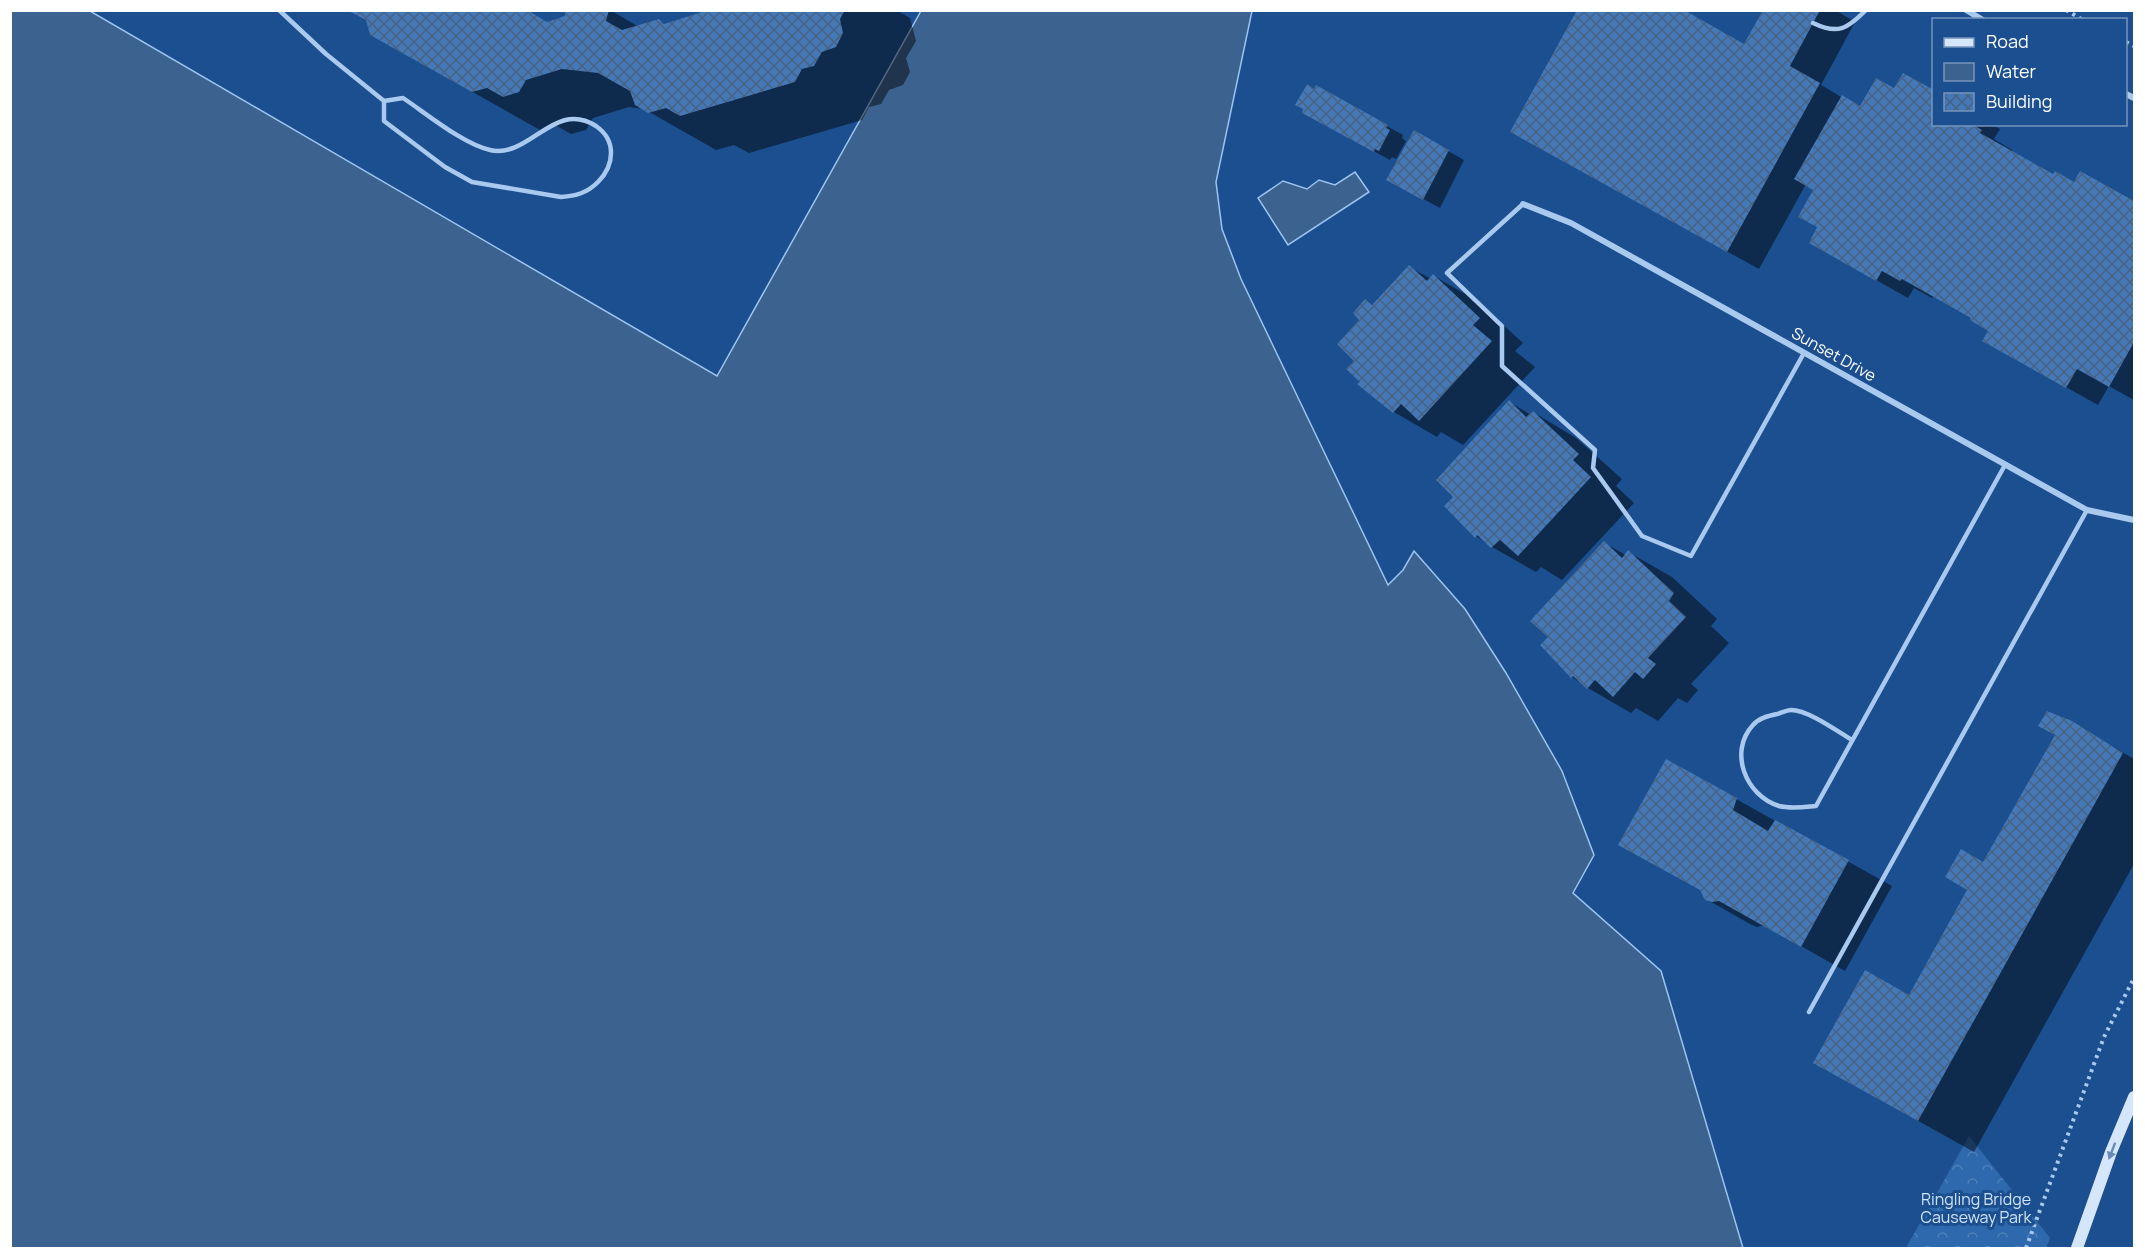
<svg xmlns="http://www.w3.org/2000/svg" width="2145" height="1259" font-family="Manrope,sans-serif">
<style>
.forest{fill:url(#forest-crowns)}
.water{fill:#3c6290;stroke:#9cc4f0;stroke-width:1.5}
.shadow{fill:#0007}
.building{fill:url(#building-cross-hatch)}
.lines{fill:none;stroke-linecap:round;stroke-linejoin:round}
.path{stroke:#a9c9ee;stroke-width:4;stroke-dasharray:3 4.5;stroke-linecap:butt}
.lane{stroke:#a9c9ee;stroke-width:4.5}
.street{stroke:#a9c9ee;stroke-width:6}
.secondary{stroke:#d6e6fa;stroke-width:12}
.oneway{fill:#668bba}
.labels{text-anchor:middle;stroke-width:6;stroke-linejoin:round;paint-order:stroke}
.street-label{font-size:16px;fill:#fff;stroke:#1b4f8f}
.park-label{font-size:16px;fill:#cfe3fa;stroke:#1b4f8f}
</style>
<defs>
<pattern id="forest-crowns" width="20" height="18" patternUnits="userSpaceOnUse" patternTransform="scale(1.5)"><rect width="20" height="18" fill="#2e69ad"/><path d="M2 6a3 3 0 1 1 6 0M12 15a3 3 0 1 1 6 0" fill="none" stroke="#4d80b9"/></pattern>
<pattern id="building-cross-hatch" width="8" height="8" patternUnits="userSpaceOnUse" patternTransform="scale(1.5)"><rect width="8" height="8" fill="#4478b7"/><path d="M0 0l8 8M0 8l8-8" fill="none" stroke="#486282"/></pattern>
</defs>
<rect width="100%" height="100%" fill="#1b4f8f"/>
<path class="forest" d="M1969 1136 2050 1238 2046 1248H1906Z"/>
<path class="water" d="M10 11H90L717 376 921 11H1252L1216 182 1222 229 1241 279 1388 585 1403 570 1414 551 1465 609 1506 673 1562 771 1594 855 1573 893 1661 971 1743 1248H11Z
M1355 172 1369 192 1288 245 1258 198 1283 181 1307 189 1319 180 1335 185Z"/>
<path class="shadow" d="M566 10H610L639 27 659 21 666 25 713 10H896L910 18 916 41 906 58 910 72 903 85 889 90 881 104 869 107 862 120 749 153 734 145 716 150 644 109 629 107 593 118 586 130 571 134 555 125 540 130 439 73 547 23 567 18Z
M1765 10H1835L1855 22 1821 85 1860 108 1934 124H1991L2000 129 1994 139 2012 150 2011 152 2054 176 2074 184 2080 173 2134 203V400L2109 386 2098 405 2016 359 1990 331 1973 318 1934 296 1932 298 1914 288 1908 298 1811 243 1819 227 1815 190 1806 184 1759 269 1543 150 1745 46Z
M1317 87 1403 135 1402 138 1406 141 1396 159 1392 157 1390 160 1320 122 1315 91Z
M1414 132 1464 160 1440 208 1388 180Z
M1409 267 1431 279 1434 276 1477 301 1523 343 1515 351 1535 367 1463 445 1441 432 1437 437 1394 412 1356 361 1365 301 1373 306Z
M1510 402 1531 415 1533 412 1576 438 1622 479 1616 486 1634 503 1562 580 1541 567 1536 572 1492 547 1476 536 1447 506 1455 497Z
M1604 543 1626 555 1628 552 1672 577 1717 619 1711 626 1729 643 1691 684 1698 690 1687 703 1678 698 1658 721 1636 708 1631 713 1588 688 1572 677 1554 660 1556 658 1551 637Z
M2072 723 2134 759V864L1974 1152 1870 1094 1909 997Z
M1736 799 1892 886 1845 971 1764 925 1757 927 1750 924 1706 899 1702 891Z"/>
<path class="building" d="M347 10H527L547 22 565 16V10H609L606 21 622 30 659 19 664 24 708 10H845L840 19 843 33 836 47 822 52 814 66 802 69 795 82 680 116 666 108 648 113 635 105 630 91 598 73 562 69 526 80 519 92 503 97 487 88 472 92 370 35 366 20Z
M1577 10H1684L1744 44 1763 10H1820L1790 66 1820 83 1727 252 1510 132Z
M1903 73 1934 90V124H1971L1982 130 1980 133 2053 174 2055 171 2074 182 2080 171 2134 201V342L2109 387 2077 369 2066 388 1982 341 1988 331 1970 320 1971 318 1902 279 1900 281 1882 271 1876 281 1809 243 1817 227 1798 217 1813 190 1794 179 1842 95 1860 106 1876 78 1894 88Z
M1307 84 1314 89 1316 85 1388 125 1386 128 1390 130 1379 151 1375 149 1374 152 1302 113 1303 109 1295 105Z
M1414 130 1449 150 1423 200 1386 180Z
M1409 265 1427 281 1433 274 1480 318 1473 325 1492 341 1419 421 1401 404 1393 413 1357 384 1360 382 1346 369 1354 361 1337 344 1359 320 1353 313 1365 299 1372 305Z
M1509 400 1526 417 1533 411 1579 454 1573 460 1591 477 1518 556 1500 540 1491 548 1477 535 1475 538 1444 506 1453 497 1436 480Z
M1604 541 1622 558 1628 550 1674 593 1669 601 1686 617 1648 658 1656 664 1643 679 1635 672 1613 697 1595 680 1587 689 1573 676 1571 678 1540 645 1548 637 1530 621Z
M2047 711 2072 721 2123 753 1918 1121 1813 1063 1865 970 1909 995 1967 890 1945 877 1961 849 1983 862 2055 735 2038 726Z
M1666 759 1737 798 1733 810 1768 831 1775 820 1849 860 1801 947 1719 901 1712 902 1705 900 1700 890 1618 845Z"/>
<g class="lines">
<path class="path" d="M2066 10 2083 20
M2126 42 2134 46
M2026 1248 2104 1037 2134 978"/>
<path class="lane" d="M279 10 326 54 384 101 403 98C427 114 463 144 490 150 530 159 554 99 596 126 606 133 611 142 611 153 611 164 606 174 598 182 587 193 576 196 561 197L472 182 445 167 384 121V101
M1813 23C1838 35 1847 29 1866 10
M1523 204 1447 273 1502 326V366L1595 450 1593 468 1642 536 1691 556 1804 353
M1852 740C1837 731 1808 710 1791 710 1787 710 1781 713 1777 714 1768 716 1759 718 1753 725 1728 752 1746 796 1779 806 1791 809 1804 807 1816 806L2005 465
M1809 1012 2087 510"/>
<path class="street" d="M1966 10 1983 20
M2126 94 2134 98
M1523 204 1571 223 2087 510 2134 520"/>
<path class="secondary" d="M2077 1248 2111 1152 2134 1097"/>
</g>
<defs><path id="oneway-solid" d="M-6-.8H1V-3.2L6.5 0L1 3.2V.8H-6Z" transform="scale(1.5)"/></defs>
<use class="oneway" href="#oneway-solid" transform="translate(2112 1151) rotate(111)"/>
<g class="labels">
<g class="street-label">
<text transform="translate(1834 354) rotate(29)" y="6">Sunset Drive</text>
</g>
<g class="park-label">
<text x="1976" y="1205">Ringling Bridge<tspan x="1976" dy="18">Causeway Park</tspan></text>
</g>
</g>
<rect width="2145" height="1259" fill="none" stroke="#ffffff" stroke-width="24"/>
<rect x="1932" y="18" width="195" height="108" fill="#1b4f8f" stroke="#7695bc" stroke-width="1.5"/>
<rect x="1944" y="38" width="30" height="9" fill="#d6e6fa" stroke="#7695bc" stroke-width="1.5"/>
<text x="1986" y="48" font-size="18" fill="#ffffff">Road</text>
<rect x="1944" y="63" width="30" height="18" fill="#3c6290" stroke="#7695bc" stroke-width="1.5"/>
<text x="1986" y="78" font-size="18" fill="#ffffff">Water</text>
<rect x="1944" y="93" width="30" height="18" fill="url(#building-cross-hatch)" stroke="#7695bc" stroke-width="1.5"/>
<text x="1986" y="108" font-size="18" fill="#ffffff">Building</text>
</svg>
